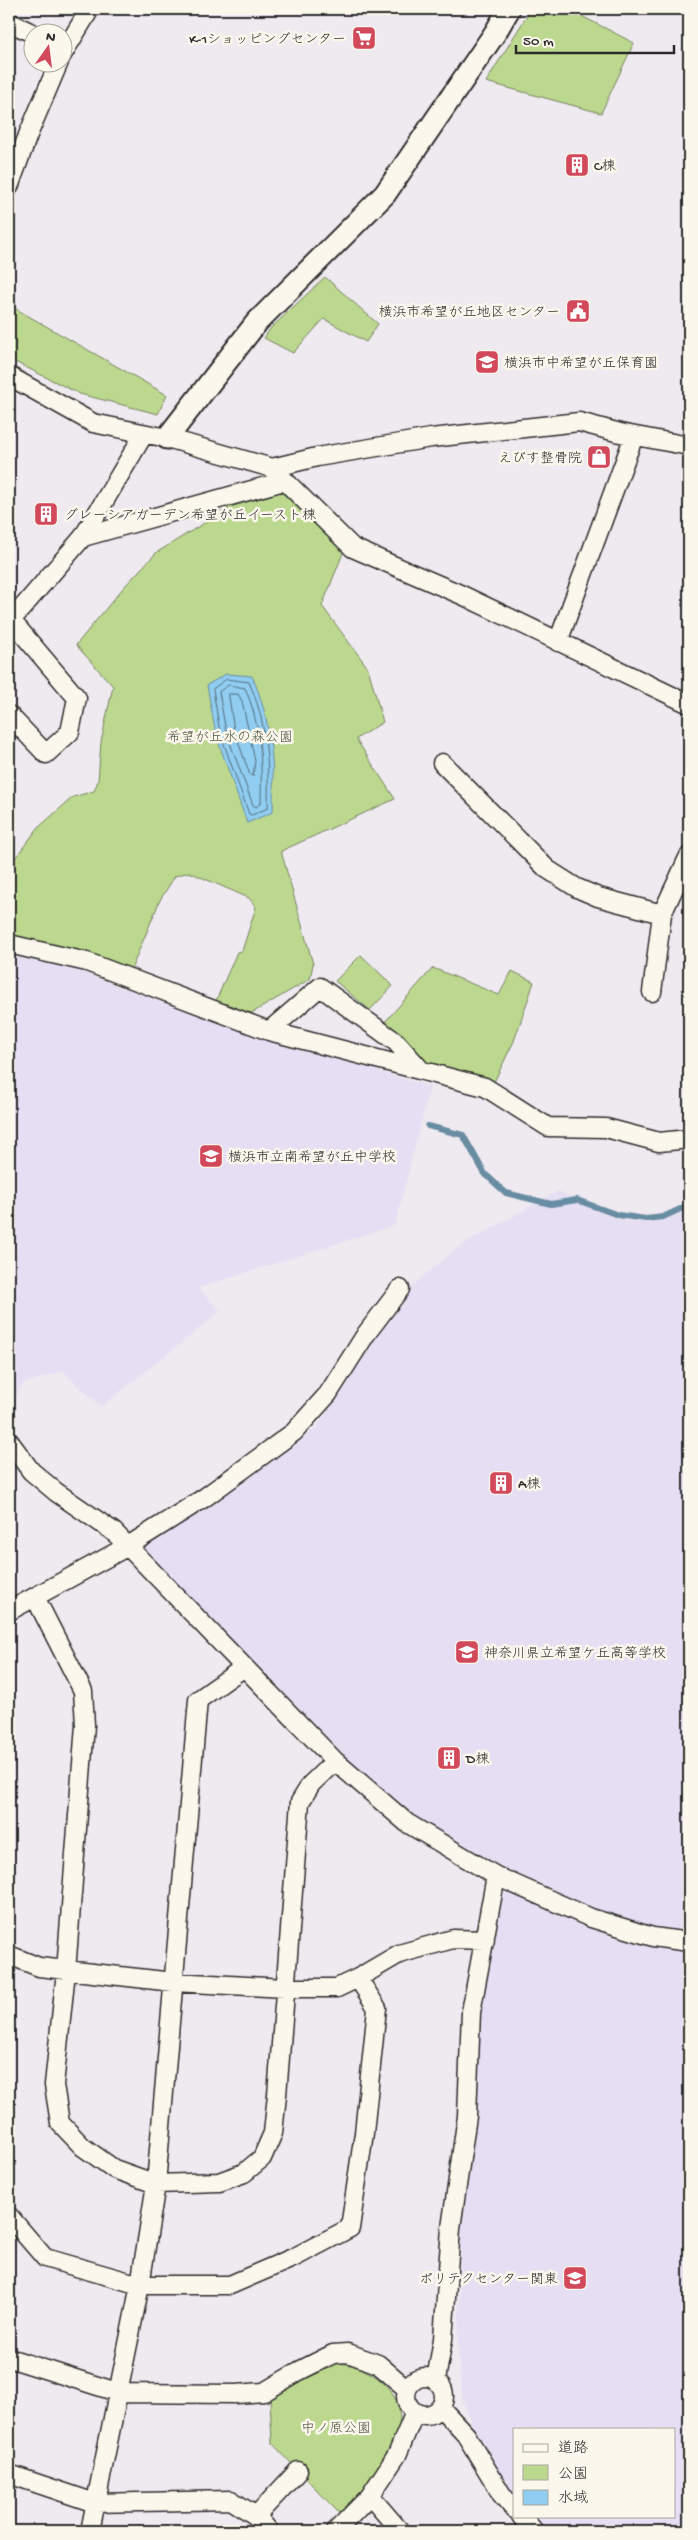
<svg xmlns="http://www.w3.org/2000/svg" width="698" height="2540" font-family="'Gochi Hand','Klee One',sans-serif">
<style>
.built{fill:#e6dff3}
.green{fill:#bcd88f;stroke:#74825d}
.water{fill:#90cdf1;stroke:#688ca2}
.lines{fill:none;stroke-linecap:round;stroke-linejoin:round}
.shore{stroke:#536c7a;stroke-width:1}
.stream{stroke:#688ca2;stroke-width:6}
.minor-casing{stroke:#2b2b2b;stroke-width:21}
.tertiary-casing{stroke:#2b2b2b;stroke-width:25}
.minor{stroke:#fbf7ec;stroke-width:18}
.tertiary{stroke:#fbf7ec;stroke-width:21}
.labels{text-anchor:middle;stroke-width:5;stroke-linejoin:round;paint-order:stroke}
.poi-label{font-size:14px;fill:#2b2b2b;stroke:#fbf7ec;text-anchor:start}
.park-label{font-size:14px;fill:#4f5644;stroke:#fbf7ec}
</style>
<rect width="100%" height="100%" fill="#efe9f0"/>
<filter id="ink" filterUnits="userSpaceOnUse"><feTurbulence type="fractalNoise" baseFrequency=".02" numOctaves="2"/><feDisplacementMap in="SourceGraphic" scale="10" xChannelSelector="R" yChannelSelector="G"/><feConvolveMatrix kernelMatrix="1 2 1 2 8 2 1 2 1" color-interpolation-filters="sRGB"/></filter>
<g filter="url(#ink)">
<path class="built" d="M9 954 82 972 213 1021 430 1087 395 1225 198 1288 221 1311 101 1407 63 1371 23 1384 9 1407Z
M558 1191 619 1219 652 1223 689 1208V1935L657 1930 586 1908 497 1867 420 1821 346 1757 142 1547 316 1429 404 1293 457 1248Z
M510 1888 605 1933 640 1942 689 1949V2531H539L527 2516H674V2429H514V2499L478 2440 462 2397 458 2349 462 2207 479 2018 502 1897Z"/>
<path class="green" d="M531 9H568L634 43 601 113 486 82Z
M325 277 378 324 366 342 324 319 293 353 264 338 270 329Z
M9 305 167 395 158 414 80 394 9 359Z
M281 492 345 548 322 606 368 668 383 722 356 739 395 799 281 851 313 964 310 979 252 1013 215 1003 237 952 242 951 256 907 249 898 189 872 175 876 160 900 130 972 64 948 9 934V866L38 828 73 797 94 791 98 781 101 742 113 686 76 645 123 588 156 553 230 507Z
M361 955 393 986 370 1010 335 981Z
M433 968 499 995 512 971 534 982 514 1041 494 1082 414 1059 383 1024Z
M340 2363C370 2367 401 2388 400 2422 399 2437 372 2480 362 2493 356 2501 346 2507 339 2513L272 2443 270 2399 307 2378Z"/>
<path class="water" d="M226 674 252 676C272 722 274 763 273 812L247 823 216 735 207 685Z"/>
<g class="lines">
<path class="shore" d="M227 679 249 682C267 722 269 765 268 808L252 815 249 814 220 733 213 689Z
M229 685 245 688C261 724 262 764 261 803L256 807 253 805 226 732 219 692Z
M229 694H238L242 701 255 761 253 776 250 775 234 730Z"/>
<path class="stream" d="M428 1126 463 1135 485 1174 506 1193 551 1204 577 1200 618 1215 646 1219 663 1217 689 1205"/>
<defs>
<path id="minor" d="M9 22 32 33
M62 55 90 9
M9 187 28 135 59 62
M9 376 93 423 167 438 272 468 317 457 431 438 579 422 620 433 689 446
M272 468 353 548 462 595 689 704
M83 537 284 481
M9 623 83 537 144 434
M558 642 634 436
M9 715 46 754 70 732 77 698 11 620
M442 763 547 869 577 888 598 897 662 914
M9 944 87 962 269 1031 485 1087 548 1127 606 1128 659 1142 689 1139
M652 992 662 914 689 856
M269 1031 320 987 396 1042 421 1070
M9 1441 31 1471 56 1492 114 1532 335 1761 407 1823 496 1876 591 1918 653 1937 689 1942
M35 1597 83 1691 85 1725 66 1971 54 2085 60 2123 83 2147 114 2169 156 2184 219 2182 244 2173 262 2158 273 2133 277 2095 300 1802 311 1784 335 1761
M9 1611 128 1546 204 1498 294 1432 328 1394 366 1334 400 1289
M9 1955 39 1967 173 1982 285 1988H337L358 1978 399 1954 453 1939 485 1940
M9 2216 45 2258 140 2285H230L295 2257 350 2228 364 2133 377 2008 358 1978
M9 2358 120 2393 236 2394 264 2392 299 2371 333 2354 348 2353 378 2364 407 2389
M406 2396a19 19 0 1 1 38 0a19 19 0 1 1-38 0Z
M436 2380 443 2339 451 2228 467 2116 471 2012 496 1876
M441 2408 466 2435 502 2495 514 2509
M9 2474 95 2503 231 2500 256 2516 269 2531
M370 2496 400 2531
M256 2516 298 2471
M521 2516 534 2531
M90 2531 140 2285 156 2184 198 1700 243 1668
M336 2531 370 2496 397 2455 415 2412"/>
<path id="tertiary" d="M167 438 257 322 385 194 495 33 509 9"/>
</defs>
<use href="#minor" class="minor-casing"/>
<use href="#tertiary" class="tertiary-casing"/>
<use href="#minor" class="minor"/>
<use href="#tertiary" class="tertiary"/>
</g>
</g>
<defs>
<symbol id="supermarket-square" viewBox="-11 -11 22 22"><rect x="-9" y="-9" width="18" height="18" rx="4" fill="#d1495b" stroke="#fbf7ec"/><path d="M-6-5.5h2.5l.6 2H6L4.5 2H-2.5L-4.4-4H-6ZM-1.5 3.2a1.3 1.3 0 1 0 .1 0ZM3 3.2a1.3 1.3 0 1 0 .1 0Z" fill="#fff"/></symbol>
<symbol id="building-square" viewBox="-11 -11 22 22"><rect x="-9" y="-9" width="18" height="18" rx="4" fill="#d1495b" stroke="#fbf7ec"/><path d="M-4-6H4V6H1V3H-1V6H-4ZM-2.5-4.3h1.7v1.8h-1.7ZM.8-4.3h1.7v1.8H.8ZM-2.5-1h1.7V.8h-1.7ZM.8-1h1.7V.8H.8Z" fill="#fff"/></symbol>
<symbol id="civic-square" viewBox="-11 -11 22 22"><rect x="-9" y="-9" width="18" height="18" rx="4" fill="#d1495b" stroke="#fbf7ec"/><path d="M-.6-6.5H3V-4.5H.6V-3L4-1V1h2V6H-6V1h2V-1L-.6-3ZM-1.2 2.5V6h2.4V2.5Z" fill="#fff"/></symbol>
<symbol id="school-square" viewBox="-11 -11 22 22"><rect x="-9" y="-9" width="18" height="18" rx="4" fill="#d1495b" stroke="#fbf7ec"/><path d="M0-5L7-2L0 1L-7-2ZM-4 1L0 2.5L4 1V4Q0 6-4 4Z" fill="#fff"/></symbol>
<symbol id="shop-square" viewBox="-11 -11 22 22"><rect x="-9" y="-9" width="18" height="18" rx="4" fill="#d1495b" stroke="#fbf7ec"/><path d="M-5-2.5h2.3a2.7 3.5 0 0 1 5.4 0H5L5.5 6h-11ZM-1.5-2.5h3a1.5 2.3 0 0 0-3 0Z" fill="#fff"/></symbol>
</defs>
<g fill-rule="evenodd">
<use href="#supermarket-square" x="350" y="24" width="28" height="28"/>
<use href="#building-square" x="563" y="151" width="28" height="28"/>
<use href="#civic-square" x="564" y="297" width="28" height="28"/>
<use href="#school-square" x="473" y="348" width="28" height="28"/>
<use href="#shop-square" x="585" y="443" width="28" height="28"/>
<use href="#building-square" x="32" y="500" width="28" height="28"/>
<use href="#school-square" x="197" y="1142" width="28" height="28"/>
<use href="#building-square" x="487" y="1469" width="28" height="28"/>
<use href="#school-square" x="453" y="1638" width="28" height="28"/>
<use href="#building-square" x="435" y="1744" width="28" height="28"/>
<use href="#school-square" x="561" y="2264" width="28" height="28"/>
</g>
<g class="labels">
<g class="poi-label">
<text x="346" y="43" text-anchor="end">K-1ショッピングセンター</text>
<text x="594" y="170">C棟</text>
<text x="560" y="316" text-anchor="end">横浜市希望が丘地区センター</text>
<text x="504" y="367">横浜市中希望が丘保育園</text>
<text x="582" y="462" text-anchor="end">えびす整骨院</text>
<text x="64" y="519">グレーシアガーデン希望が丘イースト棟</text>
<text x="228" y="1161">横浜市立南希望が丘中学校</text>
<text x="518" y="1488">A棟</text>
<text x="484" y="1657">神奈川県立希望ケ丘高等学校</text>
<text x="466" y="1763">D棟</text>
<text x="558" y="2283" text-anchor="end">ポリテクセンター関東</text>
</g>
<g class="park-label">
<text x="230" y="741">希望が丘水の森公園</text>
<text x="336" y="2432">中ノ原公園</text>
</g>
</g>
<rect width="698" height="2540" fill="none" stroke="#fbf7ec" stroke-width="30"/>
<rect x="15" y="15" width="668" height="2510" fill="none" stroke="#2b2b2b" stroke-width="2" filter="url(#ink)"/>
<rect x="513" y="2428" width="162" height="90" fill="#fbf7ec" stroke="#a8a59f"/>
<rect x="523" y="2444" width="25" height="8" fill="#fbf7ec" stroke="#a8a59f"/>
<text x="558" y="2452" font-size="15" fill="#2b2b2b">道路</text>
<rect x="523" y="2465" width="25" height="15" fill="#bcd88f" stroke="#a8a59f"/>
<text x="558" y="2478" font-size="15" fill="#2b2b2b">公園</text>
<rect x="523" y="2490" width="25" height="15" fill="#90cdf1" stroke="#a8a59f"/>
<text x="558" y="2502" font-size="15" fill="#2b2b2b">水域</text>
<g transform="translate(48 48) rotate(14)"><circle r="24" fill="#fbf7ec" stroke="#a8a59f"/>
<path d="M0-4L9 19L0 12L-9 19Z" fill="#d1495b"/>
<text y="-8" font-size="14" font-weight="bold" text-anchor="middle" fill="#2b2b2b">N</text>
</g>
<path d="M516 45v8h158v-8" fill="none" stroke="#2b2b2b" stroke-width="2.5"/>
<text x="523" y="45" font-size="15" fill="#2b2b2b" stroke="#fbf7ec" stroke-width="4" paint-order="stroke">50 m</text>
</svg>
